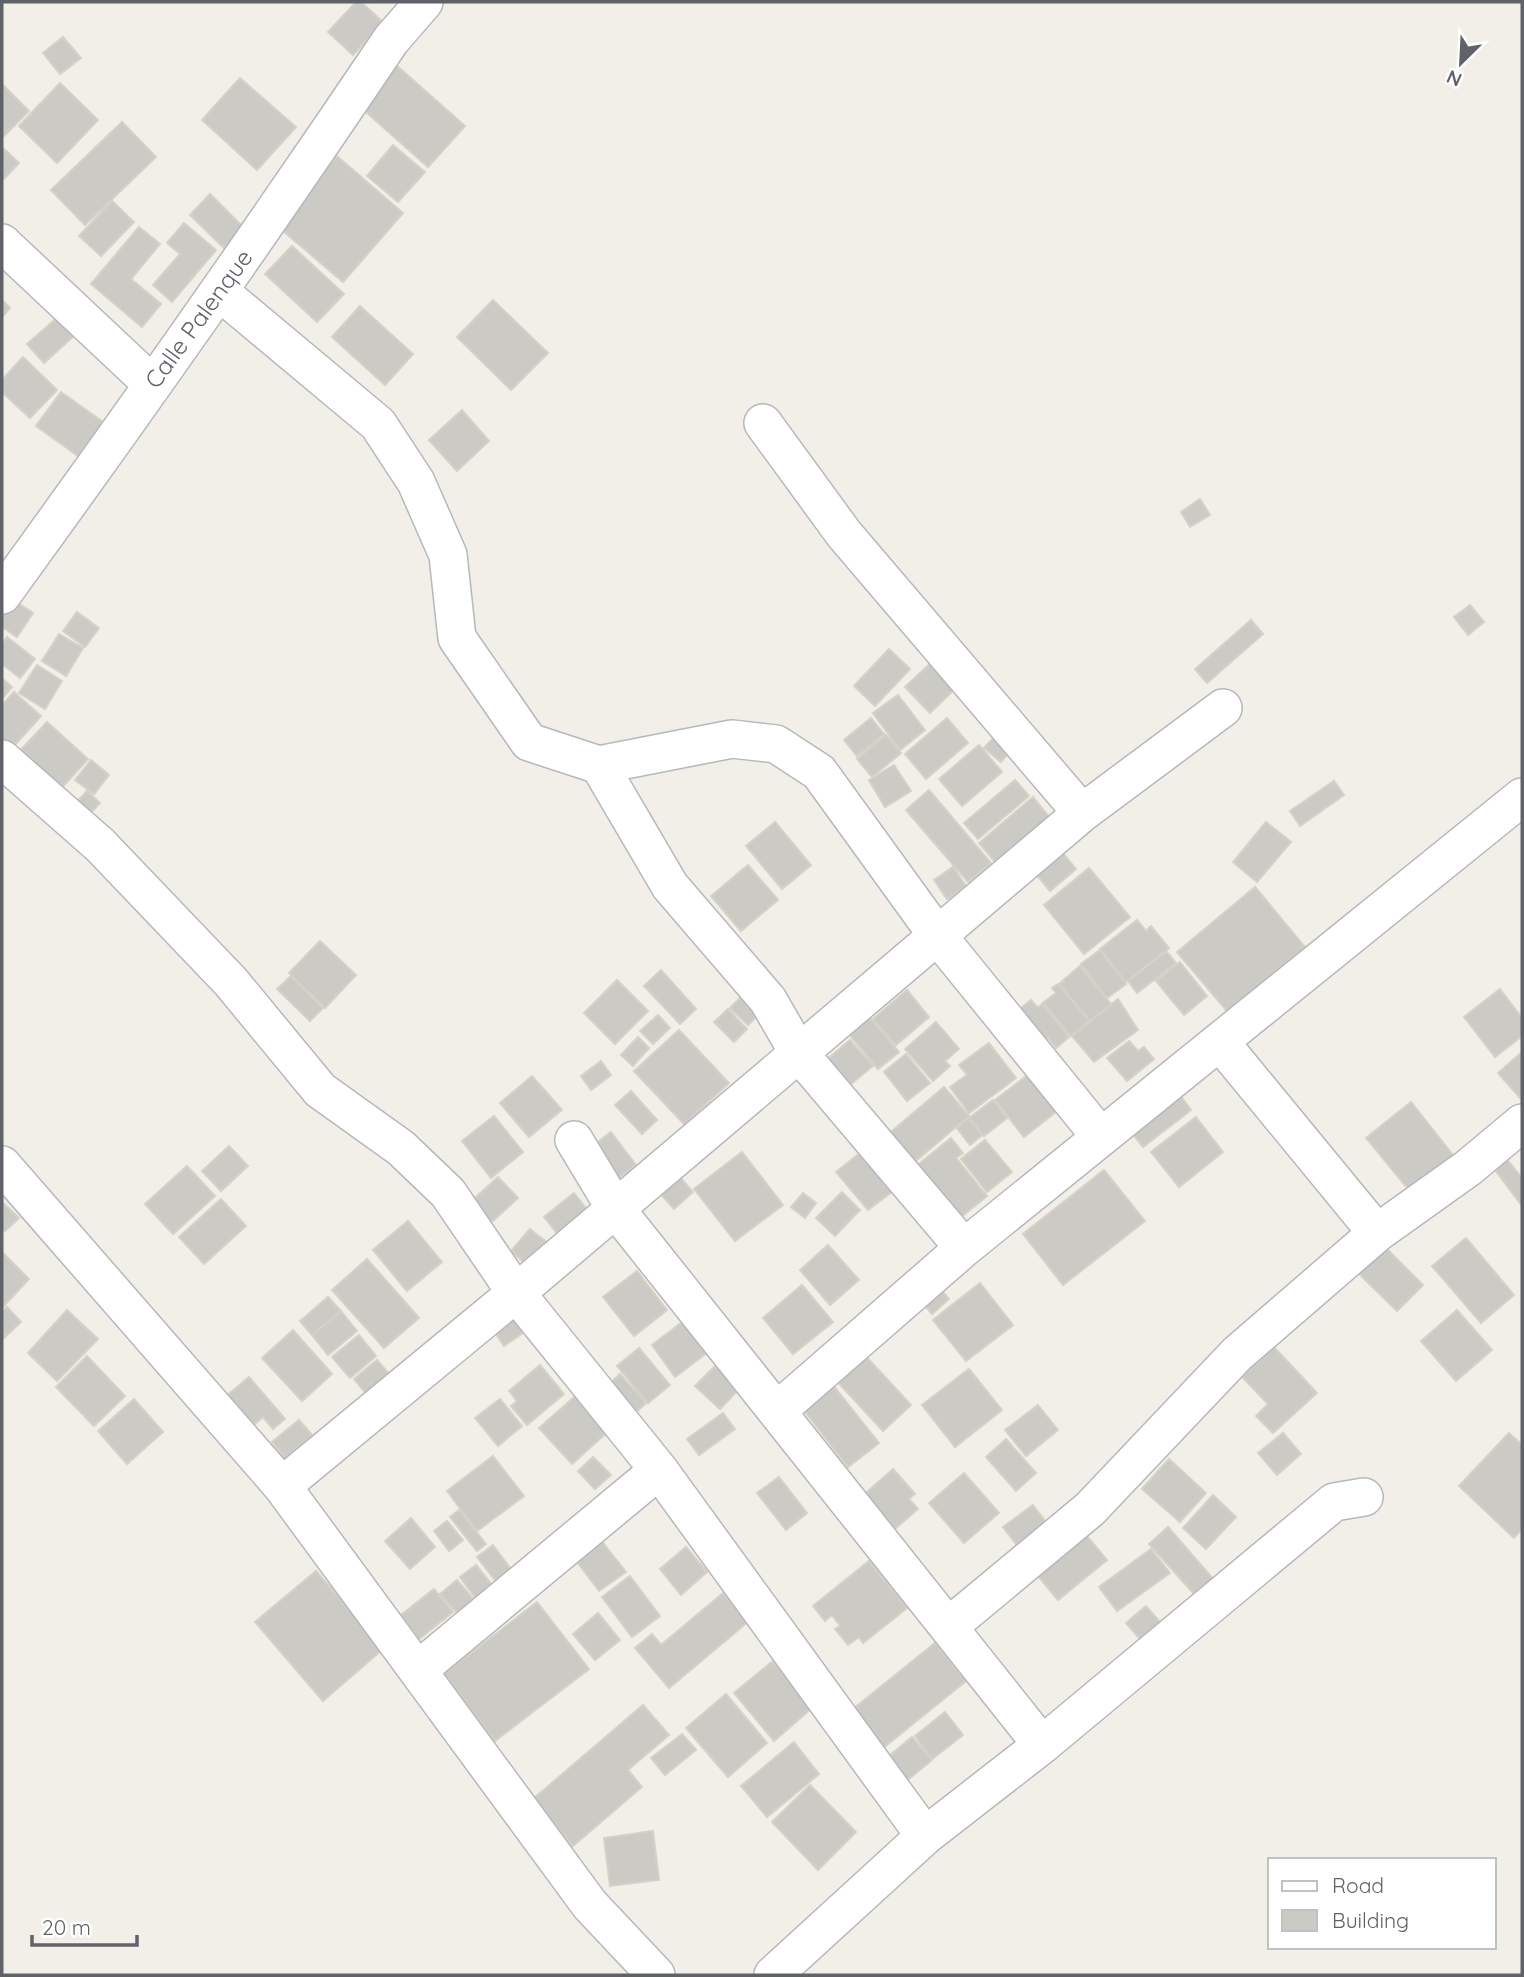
<svg xmlns="http://www.w3.org/2000/svg" width="1524" height="1977" font-family="Quicksand,sans-serif">
<style>
.building{fill:#cccac5;stroke:#d6d1c6;stroke-width:2}
.lines{fill:none;stroke-linecap:round;stroke-linejoin:round}
.street-casing{stroke:#b5b8bc;stroke-width:40}
.street{stroke:#fff;stroke-width:37}
.labels{text-anchor:middle;stroke-width:5;stroke-linejoin:round;paint-order:stroke}
.street-label{font-size:24px;fill:#5f6368;stroke:#fff}
</style>
<rect width="100%" height="100%" fill="#f1efe8"/>
<path class="building" d="M356 2H361L383 22 353 55 328 32Z
M63 37 81 58 60 74 43 53Z
M395 64 465 126 428 167 358 105Z
M240 78 296 127 257 170 202 120Z
M60 83 98 120 57 163 19 126Z
M2 84 29 111 2 138Z
M122 122 156 157 85 225 51 190Z
M393 145 425 172 398 202 367 176Z
M2 147 19 163 2 181Z
M337 156 403 213 343 282 276 225Z
M210 194 244 228 224 248 190 215Z
M112 201 134 222 101 256 79 236Z
M184 223 216 250 172 302 153 285 180 254 167 243Z
M139 227 160 244 131 279 161 304 142 327 91 284Z
M292 246 344 294 317 322 265 274Z
M2 300 10 308 2 317Z
M493 300 548 353 511 390 457 337Z
M360 306 413 354 385 385 332 337Z
M58 317 75 335 44 363 27 344Z
M23 357 57 390 30 418 2 392V380Z
M61 392 103 422 78 456 36 426Z
M462 410 489 441 457 471 429 440Z
M1200 499 1210 515 1190 527 1181 512Z
M12 599 33 613 17 637 2 627V614Z
M1470 605 1484 622 1468 635 1454 617Z
M77 612 99 628 85 647 63 631Z
M1251 620 1263 634 1207 683 1195 669Z
M59 634 83 648 66 676 42 661Z
M7 637 35 659 20 678 2 664V644Z
M889 649 910 669 875 706 854 686Z
M935 659 960 684 930 713 905 687Z
M37 665 62 681 45 709 19 693Z
M2 678 12 687 2 699Z
M14 692 41 716 5 756 2 753V705Z
M898 695 925 730 900 750 873 713Z
M871 718 884 734 857 756 844 740Z
M947 718 968 743 926 779 905 754Z
M47 722 88 759 58 792 16 755Z
M886 735 901 753 872 777 857 759Z
M995 736 1011 750 1001 762 984 748Z
M979 745 1002 772 962 806 939 779Z
M91 760 109 775 94 794 75 780Z
M894 765 911 791 885 807 869 780Z
M1015 780 1029 796 978 839 964 823Z
M1334 781 1344 795 1300 826 1290 811Z
M929 790 991 863 968 882 906 810Z
M87 791 100 803 84 820 71 808Z
M1033 797 1050 818 996 863 979 843Z
M775 822 811 865 782 889 746 846Z
M1266 822 1291 842 1257 882 1233 862Z
M1057 846 1076 869 1050 891 1031 868Z
M748 865 778 900 741 931 711 896Z
M953 867 966 886 947 899 934 880Z
M1089 868 1130 917 1084 954 1044 905Z
M1255 887 1305 947 1227 1011 1177 952Z
M1137 920 1146 931 1151 926 1169 948 1126 982 1100 949Z
M320 941 356 975 325 1008 289 973Z
M1100 950 1126 984 1107 998 1081 964Z
M1166 951 1176 963 1137 993 1128 981Z
M1180 962 1207 996 1184 1015 1156 981Z
M1080 966 1111 1004 1090 1021 1059 984Z
M661 970 696 1009 680 1024 644 986Z
M291 976 323 1008 310 1021 277 989Z
M617 980 648 1011 615 1044 584 1013Z
M1058 984 1089 1021 1071 1036 1043 1003 1056 993 1052 988Z
M1500 989 1522 1018V1036L1495 1057 1464 1017Z
M907 990 929 1017 896 1045 873 1019Z
M745 993 762 1011 748 1025 730 1008Z
M1118 999 1138 1030 1094 1062 1072 1036Z
M1031 1000 1038 1008 1042 1004 1069 1037 1056 1048 1048 1038 1037 1047 1011 1016Z
M728 1009 747 1029 734 1042 714 1022Z
M864 1011 899 1052 878 1069 844 1028Z
M658 1015 670 1028 653 1044 640 1031Z
M936 1022 959 1049 945 1061 950 1066 933 1081 905 1049Z
M679 1030 729 1083 684 1124 634 1071Z
M638 1037 649 1048 633 1066 621 1055Z
M850 1040 873 1066 839 1094 817 1068Z
M1129 1041 1138 1051 1144 1047 1154 1059 1127 1081 1107 1058Z
M989 1043 1016 1078 969 1113 950 1087 967 1075 959 1065Z
M1522 1052V1100L1498 1073Z
M906 1054 930 1083 907 1101 884 1072Z
M601 1061 611 1075 591 1090 581 1076Z
M1029 1074 1057 1111 1024 1137 995 1100Z
M532 1076 562 1110 529 1137 500 1103Z
M944 1087 969 1116 911 1165 886 1136Z
M631 1091 657 1120 642 1134 615 1105Z
M1177 1091 1191 1110 1143 1147 1128 1128Z
M993 1100 1007 1118 984 1136 969 1118Z
M1411 1102 1457 1160 1413 1195 1366 1138Z
M494 1116 523 1152 491 1178 462 1141Z
M1196 1117 1223 1152 1179 1187 1151 1152Z
M968 1118 982 1135 970 1145 957 1128Z
M611 1132 636 1165 614 1181 590 1148Z
M951 1138 963 1153 956 1158 987 1196 951 1225 908 1173Z
M985 1140 1012 1172 987 1192 961 1159Z
M229 1146 248 1166 221 1191 202 1171Z
M869 1146 901 1185 868 1210 836 1172Z
M742 1152 783 1205 735 1241 694 1189Z
M1505 1157 1522 1178V1206L1492 1166Z
M187 1166 215 1196 173 1234 145 1204Z
M1104 1170 1145 1221 1063 1285 1023 1234Z
M677 1174 693 1192 674 1209 658 1191Z
M498 1177 518 1198 484 1229 464 1208Z
M842 1192 860 1210 835 1236 816 1218Z
M574 1193 590 1213 560 1237 544 1217Z
M803 1193 816 1203 805 1218 791 1207Z
M221 1199 246 1226 204 1264 179 1237Z
M3 1203 19 1218 5 1231 2 1228Z
M408 1221 442 1262 407 1291 373 1250Z
M530 1229 549 1244 529 1267 511 1251Z
M1466 1238 1514 1295 1481 1323 1432 1266Z
M1379 1241 1423 1285 1397 1311 1353 1268Z
M828 1245 859 1280 830 1305 800 1270Z
M2 1252 29 1279 2 1308Z
M367 1259 419 1318 384 1348 332 1290Z
M637 1271 667 1310 634 1336 603 1297Z
M980 1283 1013 1325 966 1361 933 1320Z
M802 1285 833 1322 793 1354 763 1318Z
M937 1285 949 1299 932 1314 920 1300Z
M328 1297 341 1311 312 1335 300 1321Z
M7 1307 21 1322 4 1338 2 1312Z
M67 1310 98 1339 57 1381 28 1353Z
M1457 1310 1492 1350 1456 1381 1421 1341Z
M341 1311 357 1331 328 1355 312 1335Z
M512 1315 523 1333 504 1346 492 1328Z
M685 1320 708 1352 675 1377 652 1345Z
M293 1330 332 1374 302 1401 262 1358Z
M359 1335 376 1356 350 1378 332 1357Z
M1274 1347 1317 1393 1273 1433 1256 1416 1268 1404 1242 1377Z
M639 1348 670 1385 648 1403 617 1366Z
M861 1351 911 1405 883 1431 833 1377Z
M87 1356 125 1396 94 1426 56 1387Z
M377 1360 392 1377 368 1396 354 1379Z
M540 1365 564 1394 527 1425 511 1406 517 1401 509 1391Z
M715 1366 739 1389 720 1409 695 1386Z
M969 1369 1002 1410 955 1447 922 1405Z
M620 1374 646 1403 630 1418 604 1389Z
M249 1377 285 1419 273 1429 263 1417 250 1428 224 1398Z
M833 1385 879 1443 848 1467 803 1409Z
M580 1392 612 1428 572 1464 539 1428Z
M134 1399 163 1432 127 1464 98 1431Z
M500 1399 522 1426 498 1446 475 1418Z
M1038 1405 1058 1430 1026 1456 1005 1430Z
M723 1413 735 1429 699 1455 687 1439Z
M299 1420 312 1435 285 1458 272 1442Z
M1283 1433 1301 1454 1277 1475 1258 1453Z
M1509 1433 1522 1445V1529L1514 1538 1459 1486Z
M1006 1439 1036 1473 1016 1491 986 1457Z
M493 1456 524 1496 477 1531 447 1491Z
M593 1457 611 1475 595 1489 578 1471Z
M1169 1459 1206 1493 1180 1522 1142 1489Z
M893 1469 915 1494 909 1499 918 1509 889 1534 858 1500Z
M964 1473 999 1513 964 1543 929 1503Z
M779 1477 807 1513 786 1530 757 1493Z
M1213 1495 1236 1517 1206 1549 1183 1528Z
M1033 1505 1052 1530 1022 1552 1003 1527Z
M459 1510 486 1544 477 1551 450 1517Z
M411 1518 435 1547 410 1569 385 1541Z
M447 1521 463 1540 449 1551 434 1531Z
M1168 1527 1214 1580 1196 1596 1149 1544Z
M1082 1530 1107 1560 1058 1600 1033 1570Z
M600 1539 626 1572 599 1591 574 1558Z
M493 1545 513 1572 497 1583 477 1557Z
M686 1547 707 1572 681 1595 660 1569Z
M1151 1549 1170 1573 1117 1611 1099 1587Z
M869 1561 907 1608 863 1643 859 1637 848 1645 835 1629 840 1626 832 1615 825 1621 813 1606Z
M476 1565 493 1586 476 1599 460 1577Z
M316 1571 383 1649 323 1701 255 1622Z
M630 1576 660 1616 632 1637 602 1597Z
M457 1580 475 1601 459 1615 440 1594Z
M434 1589 453 1612 419 1639 401 1615Z
M723 1593 748 1622 669 1688 635 1648 652 1634 661 1645Z
M537 1602 589 1669 495 1741 444 1674Z
M1146 1606 1165 1628 1145 1645 1126 1623Z
M598 1613 620 1640 595 1660 573 1634Z
M935 1643 966 1681 883 1748 852 1710Z
M773 1661 812 1708 774 1741 734 1693Z
M726 1694 767 1743 728 1777 686 1728Z
M643 1705 669 1735 628 1770 642 1787 573 1846 533 1799Z
M945 1712 963 1735 932 1759 915 1736Z
M682 1734 696 1750 665 1775 651 1758Z
M912 1737 932 1760 904 1783 884 1760Z
M794 1742 819 1774 767 1817 741 1786Z
M810 1785 856 1832 818 1870 772 1822Z
M653 1831 659 1880 610 1886 604 1838Z"/>
<g class="lines">
<defs>
<path id="street" d="M2 243 151 383
M220 292 378 424 416 482 448 555 457 638 529 742 599 765 670 886 768 1000 798 1052 964 1248
M763 423 844 534 1082 813
M2 595C135 412 265 227 391 40L424 2
M2 759 100 845 231 982 320 1090 401 1148 448 1193 516 1293 659 1470 925 1836
M599 765 732 739 776 744 819 772 937 935 1100 1136
M1220 1042 1377 1233
M574 1140 615 1208 1042 1745
M2 1165 282 1486 590 1905 656 1975
M778 1410 964 1248 1522 797
M282 1486 516 1293 1082 813 1223 708
M948 1627 1090 1509 1237 1354 1377 1233 1468 1168 1522 1123
M418 1670 659 1470
M773 1975 925 1836 1042 1745 1334 1502 1364 1497"/>
</defs>
<use href="#street" class="street-casing"/>
<use href="#street" class="street"/>
</g>
<g class="labels">
<g class="street-label">
<text transform="translate(199 319) rotate(-54)" y="8">Calle Palenque</text>
</g>
</g>
<rect width="1524" height="1977" fill="none" stroke="#5f6368" stroke-width="7"/>
<rect x="1268" y="1858" width="228" height="91" fill="#ffffff" stroke="#bfc1c3" stroke-width="2"/>
<rect x="1282" y="1881" width="35" height="10" fill="#ffffff" stroke="#bfc1c3" stroke-width="2"/>
<text x="1332" y="1893" font-size="21" fill="#5f6368">Road</text>
<rect x="1282" y="1910" width="35" height="21" fill="#cccac5" stroke="#bfc1c3" stroke-width="2"/>
<text x="1332" y="1928" font-size="21" fill="#5f6368">Building</text>
<g transform="translate(1461 63) rotate(204)" stroke="#ffffff" stroke-width="5" paint-order="stroke">
<path d="M0-5L12 26L0 18L-12 26Z" fill="#5f6368"/>
<text y="-10" font-size="19" font-weight="bold" text-anchor="middle" fill="#5f6368">N</text>
</g>
<path d="M32 1935v10h105v-10" fill="none" stroke="#5f6368" stroke-width="3.5"/>
<text x="42" y="1935" font-size="21" fill="#5f6368" stroke="#ffffff" stroke-width="5" paint-order="stroke">20 m</text>
</svg>
